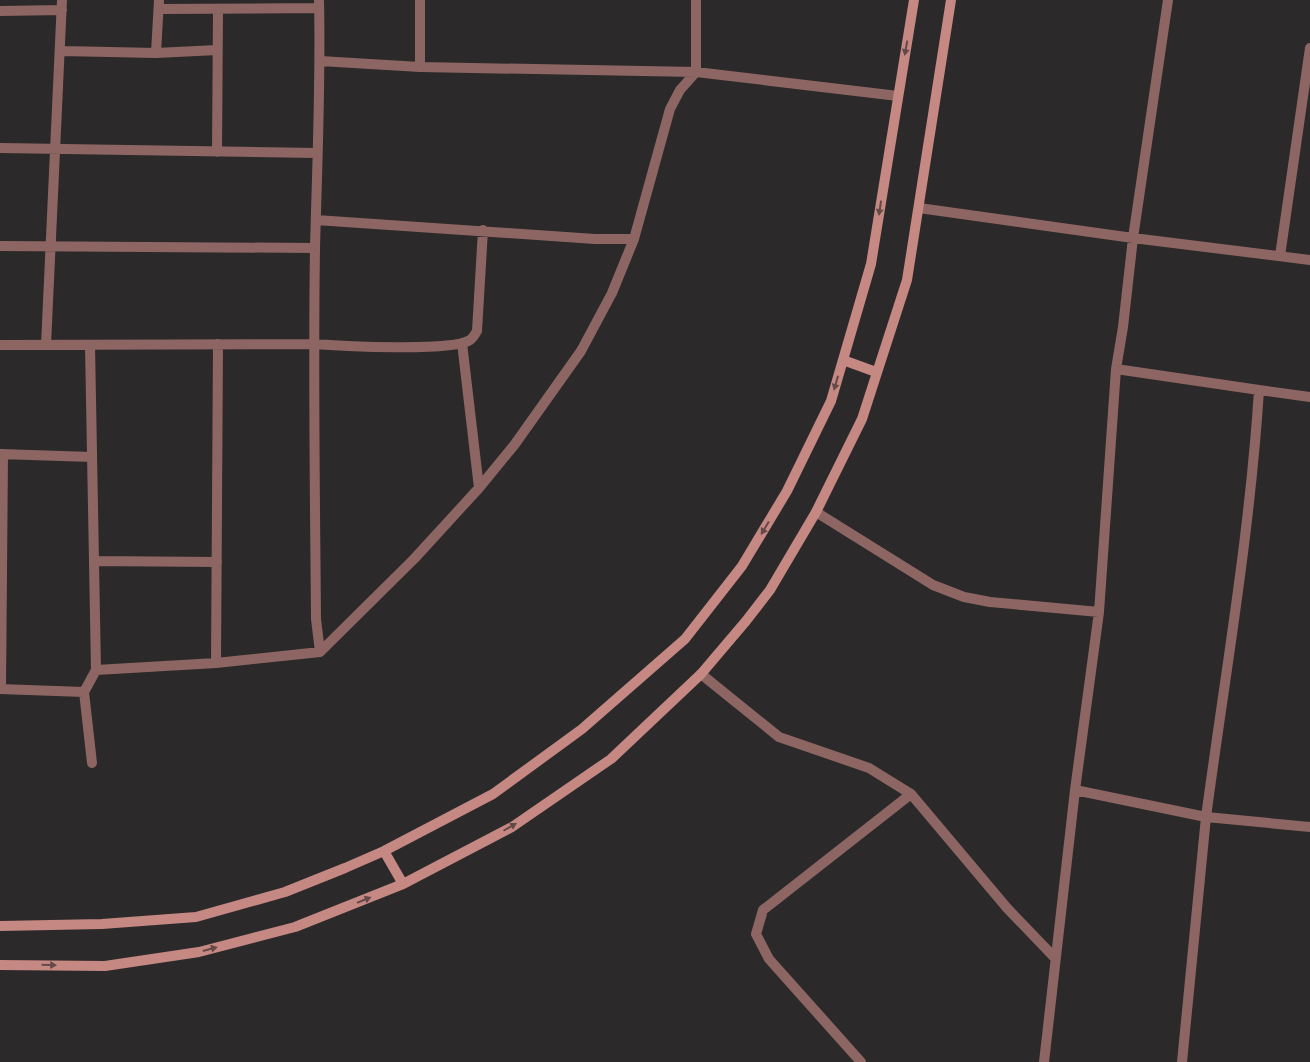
<svg xmlns="http://www.w3.org/2000/svg" width="1310" height="1062" font-family="'Golos Text',sans-serif">
<style>
.lines{fill:none;stroke-linecap:round;stroke-linejoin:round}
.street{stroke:#8d6663;stroke-width:10}
.secondary{stroke:#c58882;stroke-width:10}
.oneway{fill:#634947}
</style>
<rect width="100%" height="100%" fill="#2c292a"/>
<g class="lines">
<path class="street" d="M319 0C321 83 317 166 315 249 313 372 315 496 316 619L320 652
M159 9 319 8
M0 11 62 10
M62 51 156 53 217 50
M156 53 159 0
M320 61 420 67 696 72 898 96
M420 67V0
M0 148 316 153
M217 152 218 9
M919 208 1133 238 1310 260
M316 220 595 239H634
M0 246 315 248
M1280 256 1310 48
M462 343 479 488
M0 345 315 344C340 346 452 352 470 340 473 338 475 334 477 331L483 230
M46 345 62 0
M90 345 96 670 84 692 92 763
M1116 369 1259 390
M0 454 92 457
M816 512 933 585 964 597 990 602 1099 612
M94 561 217 562
M216 663 218 344
M96 670 216 663 320 652 414 559 479 488 515 444 581 351 612 293 634 239 670 109 680 90 696 72V0
M701 674 779 737 869 768 911 794 1007 908 1055 958
M0 689 84 692
M1 689 3 454
M1075 790 1206 817C1225 675 1250 533 1259 390L1310 397
M861 1062 769 959 756 934 763 910 911 794
M1044 1062 1075 790 1099 612 1116 369 1123 327 1133 238 1168 0
M1182 1062 1206 817 1310 827"/>
<path class="secondary" d="M843 360 876 372
M384 851 403 884
M0 926 102 924 196 917 285 892 345 868 384 851 493 794 582 729 685 639 742 566 787 491 831 401 871 264 914 0
M0 965 105 966 199 952 295 927 403 884 512 827 611 759 701 674 746 621 770 590 816 512 862 419 907 280 951 0"/>
</g>
<defs><path id="oneway-solid" d="M-6-.8H1V-3.2L6.5 0L1 3.2V.8H-6Z" transform="scale(1.25)"/></defs>
<g class="oneway">
<use href="#oneway-solid" transform="translate(906 48) rotate(100)"/>
<use href="#oneway-solid" transform="translate(880 208) rotate(99)"/>
<use href="#oneway-solid" transform="translate(836 383) rotate(106)"/>
<use href="#oneway-solid" transform="translate(765 528) rotate(121)"/>
<use href="#oneway-solid" transform="translate(510 827) rotate(-30)"/>
<use href="#oneway-solid" transform="translate(364 900) rotate(-22)"/>
<use href="#oneway-solid" transform="translate(210 949) rotate(-15)"/>
<use href="#oneway-solid" transform="translate(49 965) rotate(1)"/>
</g>
</svg>
